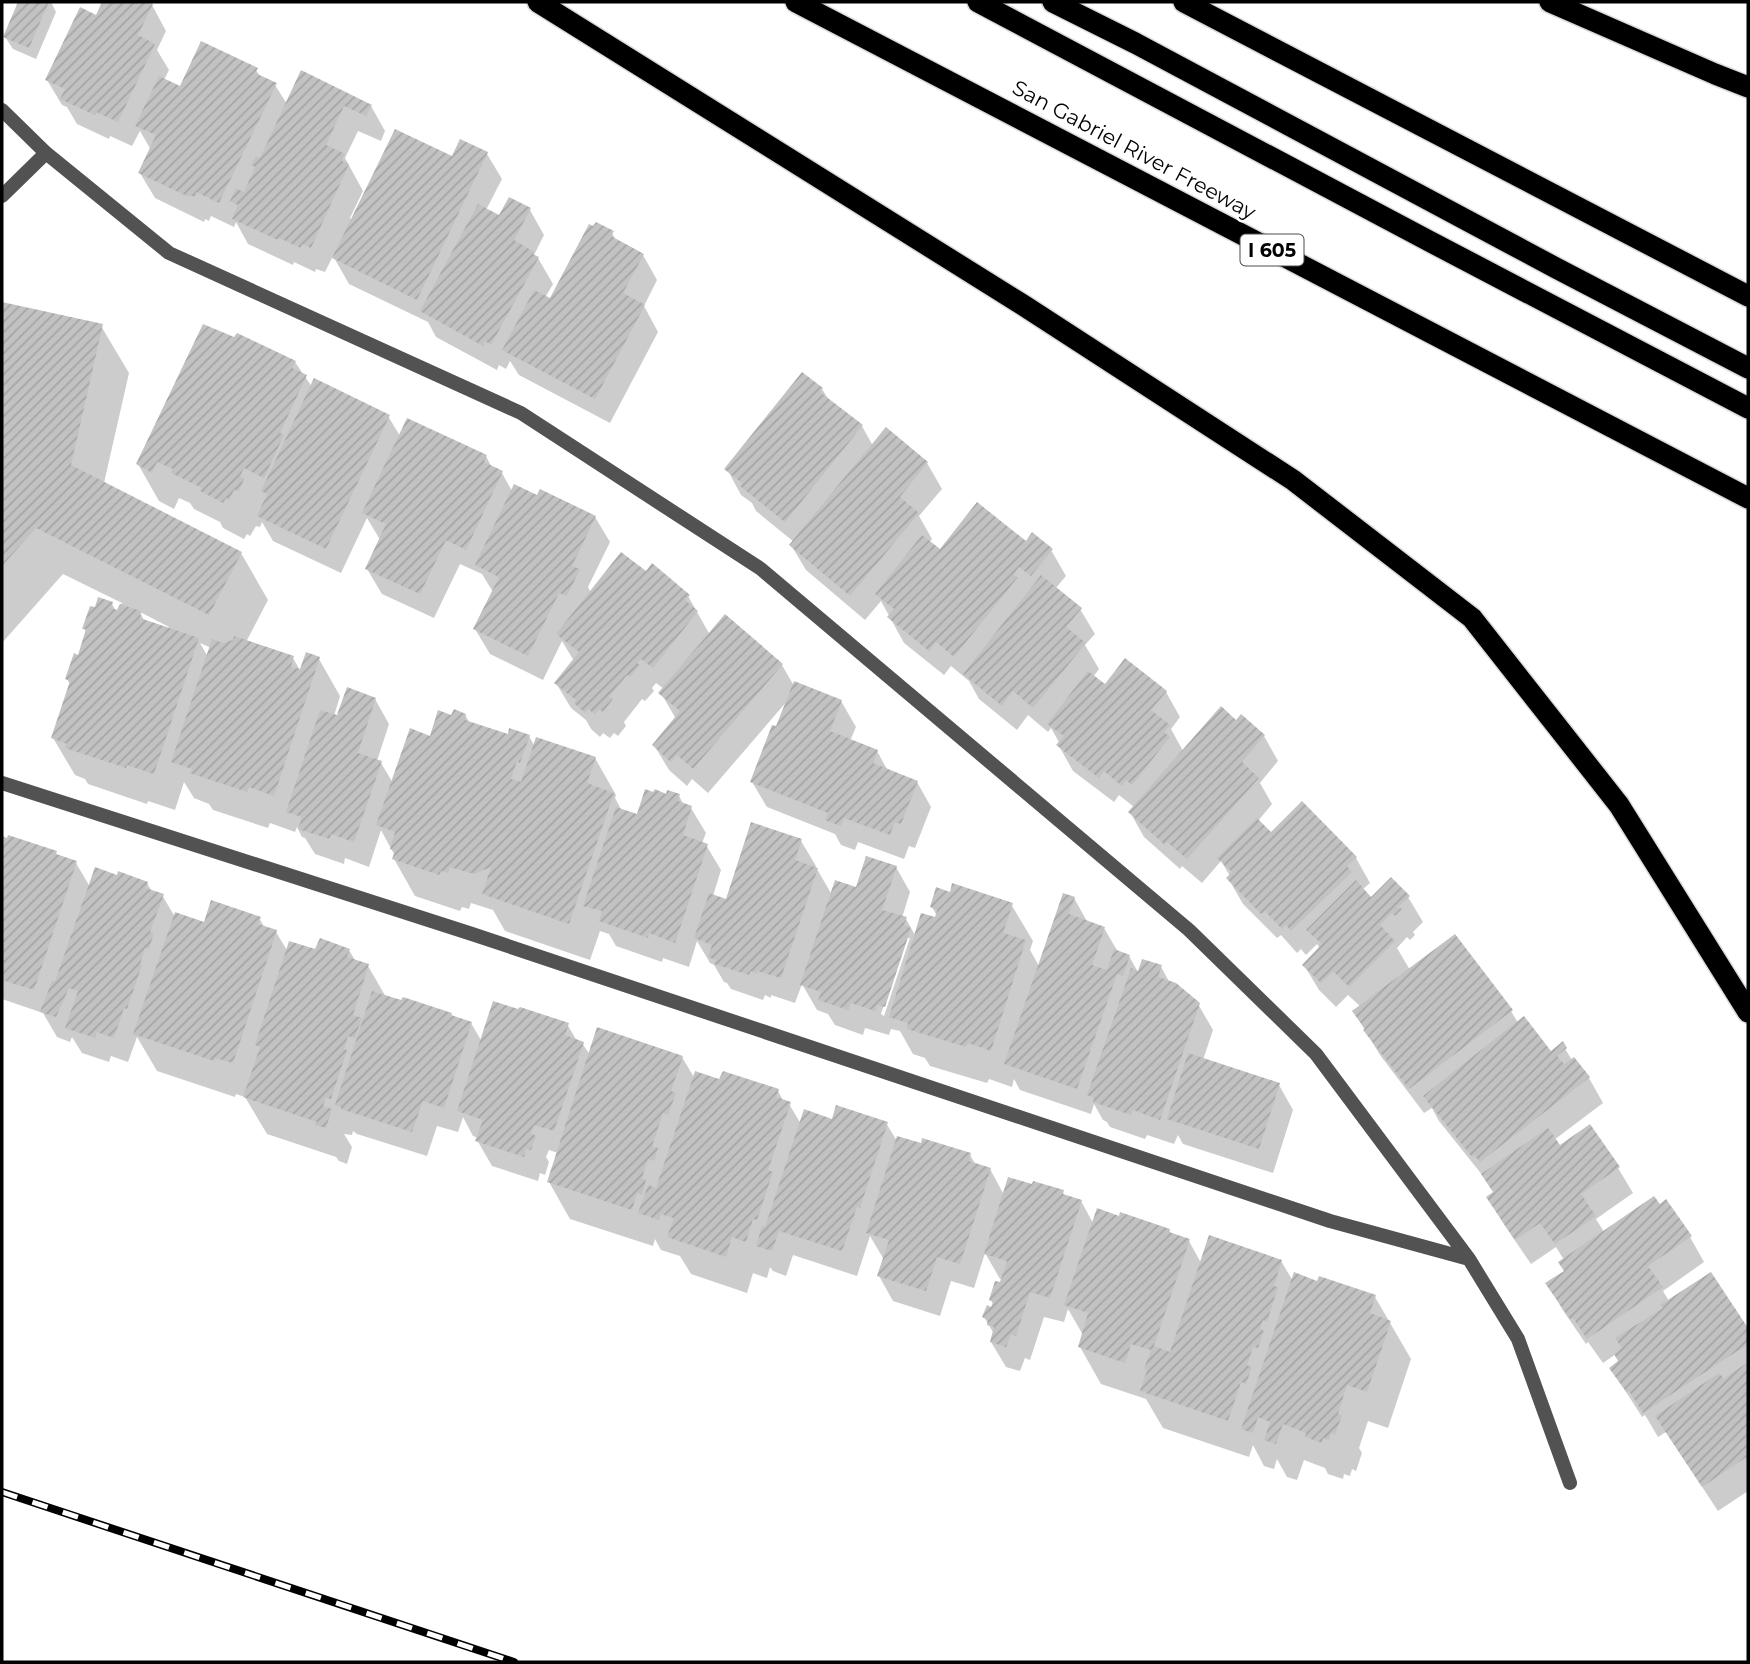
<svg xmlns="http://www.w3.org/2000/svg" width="1750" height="1664" font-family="Montserrat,sans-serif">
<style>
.shadow{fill:#0003;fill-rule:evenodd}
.building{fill:url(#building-hatch)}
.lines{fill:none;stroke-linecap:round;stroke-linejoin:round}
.motorway-casing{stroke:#dbdbdb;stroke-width:24}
.service{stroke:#525252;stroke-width:14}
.motorway{stroke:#000;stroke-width:21}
.rail-casing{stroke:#000;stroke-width:8}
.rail{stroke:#fff;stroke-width:5;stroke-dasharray:16;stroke-linecap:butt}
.labels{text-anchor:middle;stroke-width:5;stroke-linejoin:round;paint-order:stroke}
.shield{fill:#fff;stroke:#4c4c4c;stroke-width:2}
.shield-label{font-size:19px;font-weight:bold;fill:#000}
.street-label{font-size:21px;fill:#000;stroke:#fff}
</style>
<defs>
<pattern id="building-hatch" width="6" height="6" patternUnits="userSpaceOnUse" patternTransform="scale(1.75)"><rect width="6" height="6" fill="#c2c2c2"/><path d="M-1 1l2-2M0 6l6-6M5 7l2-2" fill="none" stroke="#a5a5a5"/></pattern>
</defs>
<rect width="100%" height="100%" fill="#fff"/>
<path class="shadow" d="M20 2H51L56 12 36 59 13 49 5 37Z
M104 2H144L152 5 166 31 157 50 169 70 164 80 180 88 256 70 261 78 275 85 287 104 371 106 385 131 381 141 358 131 345 158 363 191 350 218 353 220 452 158 487 154 502 179 486 210 500 217 530 210 544 235 534 255 538 258 553 284 545 298 551 300 612 233 617 242 643 255 657 280 644 306 658 332 610 423 519 375 510 361 506 369 499 365 497 370 436 337 428 322 349 284 333 256 325 272 316 269 315 272 294 262 293 265 248 244 236 222 234 227 211 216 209 221 205 219 204 222 155 198 140 173 151 150 140 131 132 146 110 136 109 139 77 124 67 107 62 105 47 80 97 17Z
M2 304 101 326 129 373 104 483 241 553 268 600 246 642 293 658 301 672 319 659 340 696 334 716 338 718 375 699 389 724 377 761 381 763 393 783 431 738 452 717 465 715 470 723 509 736H529L535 747 595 758 616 795 615 798 622 811 638 816 667 796H679L684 805 691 808 706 833 702 843 706 845 721 870 713 896 727 901 801 841 816 866 815 868 817 869 832 895 857 889 896 867 910 892 902 918 906 919 916 937 936 919 937 916 932 907 1011 904 1033 941 1030 950 1039 966 1074 898 1088 923 1104 928 1118 952 1129 956 1139 974 1161 967 1170 983 1198 1004 1213 1030 1203 1060 1279 1085 1293 1110 1273 1173 1183 1144 1178 1135 1174 1144 1147 1135 1145 1139 1110 1127 1107 1122 1103 1120 1094 1104 1091 1114 1020 1090 1014 1079 1012 1087 989 1079 987 1083 930 1066 925 1058 913 1054 900 1031 891 1029 889 1035 865 1028 863 1035 835 1025 828 1014 817 1010 802 984 795 1003 771 995V998L765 995 763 1000 731 989 727 983 724 982 714 965 710 963 697 941 689 967 663 958 662 962 616 946 609 934 600 931 590 960 505 931 493 910 471 903 469 909 462 907 460 911 415 896 394 859 395 856 381 830 369 867 345 858 344 864 315 854 305 838 302 837 297 827 295 832 270 823 268 828 213 810 209 804 194 798 184 782 175 810 148 801 147 804 88 784 85 779 75 775 53 738 71 686 67 679 79 657 87 633 84 629 112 604 116 611 118 612 122 603 63 574 2 643ZM140 612 169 627 168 629 145 622ZM200 643 211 648 208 657ZM906 938H910L884 1016 881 1014Z
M295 362 312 387 388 416 400 436 486 456 492 468 502 473 512 491 537 497 595 517 610 542 588 587 591 593 646 573 688 596 710 635 782 665 794 686 841 701 856 727 850 741 877 751 888 771 917 782 931 807 915 848 909 846 904 859 858 842 855 850 841 845 835 834 767 807 752 782 777 729 788 700 708 793 692 779 687 786 669 770 654 745 676 719 661 693 664 689 656 683 652 688 654 691 645 701 642 699 624 722 626 726 618 736 614 733 610 738 603 733 600 737 591 729 586 720 571 708 556 683 574 661 562 641 543 680 490 654 475 629 493 592 482 574 460 564 434 618 382 594 367 569 381 539 379 538 367 518 341 573 273 541 262 522 260 527 256 526 250 536 247 534 244 539 223 528 220 522 194 509 190 503 179 498 174 509 159 501 138 464Z
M822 389 829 400 862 426 873 446 887 429 927 463 942 489 919 516 932 539 929 543 940 551 1026 544 1051 550 1066 576 1055 589 1080 609 1095 634 1085 645 1099 669 1093 677 1105 687 1166 692 1180 717 1171 729 1183 751 1236 723 1264 736 1278 761 1260 783 1272 804 1258 821 1271 834 1356 858 1370 883 1362 890 1371 899 1408 897 1423 922 1413 932 1415 935 1410 940 1407 937 1397 948 1410 970 1511 1011 1518 1023 1551 1053 1562 1044 1572 1060 1589 1078 1603 1103 1554 1140 1559 1147 1590 1127 1618 1168 1633 1193 1596 1219 1604 1232 1690 1237 1704 1262 1663 1291 1669 1301 1711 1274 1748 1331V1491L1718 1511 1666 1432 1658 1437 1645 1415 1642 1417 1611 1368 1620 1362 1616 1354 1603 1363 1588 1342 1586 1344 1562 1309 1548 1284 1565 1272 1564 1260 1556 1247 1531 1264 1503 1223 1488 1198 1494 1193 1487 1181 1439 1121 1432 1108 1424 1113 1380 1055 1354 1012 1361 1007 1348 995 1336 1007 1319 990 1304 965 1320 949 1317 944 1306 955 1301 949 1297 953 1281 935 1277 938 1243 904 1228 878 1230 876 1221 861 1202 883 1182 866 1180 869 1144 837 1130 812 1134 807 1119 795 1114 802 1073 771 1059 746 1060 744 1051 728 1048 732 1028 715 1017 730 979 699 969 681 951 666 944 675 904 643 881 601 865 620 806 570 791 545 794 542 756 511 752 503 741 495 727 469Z
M2 838 56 853 58 857 76 863 90 887 118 877 147 883 152 892 162 895 175 917 205 924 259 918 265 928 276 932 288 952 349 950 356 962 368 966 386 997 451 1014 454 1018 471 1023 482 1042 567 1024 577 1041 582 1043 590 1055 682 1057 695 1079 778 1091 784 1102 789 1104 801 1124 833 1121 886 1123 897 1141 970 1155 976 1165 990 1169 1004 1195 1062 1192 1065 1197 1081 1201 1093 1223 1169 1230 1172 1235 1189 1241 1201 1263 1281 1261 1293 1281 1318 1283 1375 1297 1411 1359 1388 1428 1368 1421 1359 1448 1362 1453 1356 1471 1352 1469 1350 1476 1344 1474 1343 1479 1328 1474 1325 1468 1304 1460 1297 1480 1287 1477 1277 1459 1274 1469 1264 1466 1253 1445 1249 1457 1163 1428 1146 1399 1101 1384 1080 1347 1083 1335 1068 1309 1064 1322 1044 1317 1030 1360 1025 1358 1020 1371 1006 1367 991 1342 994 1334 984 1317 992 1309 994 1305 991 1300 1003 1280 1000 1279 985 1253 974 1288 951 1281 940 1316 893 1301 879 1276 885 1259 883 1258 870 1236 857 1276 793 1255 786 1276 773 1271 770 1267 767 1278 753 1273 747 1293 691 1274 680 1256 661 1250 655 1239 653 1246 570 1219 549 1182 558 1153 549 1150 546 1157 549 1162 545 1175 540 1173 538 1181 492 1166 477 1140 478 1138 473 1136 463 1117 458 1132 437 1126 427 1156 357 1134 353 1131 352 1135 344 1134 352 1147 347 1164 339 1161 336 1157 267 1134 245 1097 236 1094 235 1097 157 1071 137 1037 128 1062 111 1056 109 1062 82 1053 72 1037 70 1042 57 1037 43 1013 2 999Z"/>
<path class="building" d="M18 2H49L29 48 3 37Z
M102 2H148L153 4 138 35 155 44 118 122 96 112 95 115 60 99 65 89 45 80 80 7 96 15Z
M201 41 258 68 255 73 277 83 219 203 196 192 195 197 190 195 189 197 138 173 156 135 135 126 159 76 180 86Z
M301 70 372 105 366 116 344 106 326 145 345 154 342 161 349 164 311 248 302 244 301 248 279 238 278 240 232 219 238 205 230 201 236 188 244 192 255 167 251 165 256 156 260 158Z
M395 129 452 156 460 139 488 152 417 300 332 258Z
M509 197 531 208 514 240 534 252 533 254 539 257 491 345 485 341 483 346 420 311 478 204 499 215Z
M596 222 614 231 611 236 644 254 623 293 645 305 595 399 502 350 534 290 550 298 589 224 593 226Z
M2 302 103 324 71 465 242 552 209 615 36 528 2 566Z
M203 324 234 337 237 333 296 361 292 368 307 375 280 433 284 435 264 478 244 468 240 476 244 479 239 491 234 490 229 500 226 498 223 503 200 491 202 488 171 473 173 469 157 462 152 473 136 464Z
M802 372 823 388 820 392 863 425 785 522 740 486 742 483 724 469Z
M314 378 390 415 326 549 257 516 267 494 261 491Z
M407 418 487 455 484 462 503 471 466 550 446 540 420 594 365 569 386 524 362 513Z
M886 427 928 462 900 497 919 513 850 596 789 545Z
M514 484 537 495 540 489 596 516 572 566 580 569 567 596 559 593 528 656 473 629 499 577 475 565Z
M977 502 1026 541 1032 532 1053 549 1031 576 1019 567 1013 575 1018 577 954 657 936 642 929 651 887 617 894 609 875 594 922 535 940 549Z
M621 552 646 571 652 563 690 595 685 600 698 611 653 668 641 659 637 663 640 665 630 677 627 675 609 697 613 699 603 712 599 709 595 714 588 709 585 713 574 703 576 700 554 683 579 652 556 634Z
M1041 575 1082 608 1066 627 1086 643 1033 708 1013 691 1002 706 963 674Z
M98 597 113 602 111 608 117 610 120 604 141 611 140 618 199 638 154 774 127 765 126 768 65 748 67 744 51 738 70 681 65 679 74 653 78 655 86 629H82L90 606 95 607Z
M725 614 783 664 693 769 677 755 671 762 652 745 680 711 658 693Z
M234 636 294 656 291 667 300 669 306 652 320 657 274 796 249 787 247 792 190 773 192 769 171 762 212 639 223 643 233 640Z
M1125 658 1167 691 1151 710 1170 725 1164 732 1170 737 1132 785 1126 780 1122 786 1104 771 1099 778 1056 745 1064 736 1047 724 1088 671 1105 684Z
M794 681 842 700 830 731 878 750 873 763 918 781 901 824 895 822 890 835 844 818 841 826 825 820 828 813 750 782 772 725 776 726Z
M347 687 376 698 358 753 382 761 354 842 331 834 330 839 298 829 302 817 286 812 320 710 337 715Z
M1221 706 1236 720 1241 714 1265 735 1242 762 1259 778 1187 859 1167 842 1165 845 1128 812Z
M454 709 466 714 465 720 508 734 509 728 530 735 520 763 517 761 511 779 521 782 536 737 596 757 587 783 614 793 569 924 482 894 491 867 474 874 450 867 448 873 441 871 439 875 392 859 395 851 390 849 395 832 376 825 410 728 430 736 438 710 451 715Z
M645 789 653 792 655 789 666 794 667 790 680 794 678 801 692 806 683 835 708 844 675 943 649 933 648 938 599 921 602 911 583 906 616 807 637 814Z
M1302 801 1357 857 1347 866 1352 872 1291 931 1286 925 1282 929 1265 911 1261 914 1226 878 1232 872 1217 858 1257 818 1271 832Z
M751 822 802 839 795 860 818 868 781 978 757 971V974L751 971 749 975 714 964 716 960 708 957 712 945 694 938 709 893 726 899Z
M8 835 57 851 56 854 77 861 34 990 2 980V836L7 838Z
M866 856 897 866 882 910 907 917 904 925 911 928 885 1007 877 1005 875 1011 851 1003 848 1010 818 1000 821 992 800 985 835 880 856 887Z
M95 867 117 875 118 871 148 882 146 888 164 894 150 932 154 933 149 949 145 948 140 965H142L127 1009 124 1008 114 1038 97 1032 95 1038 65 1028 78 991 69 988 56 1017 40 1012 52 981H55Z
M1391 877 1410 896 1398 907 1402 909 1395 916 1392 913 1380 925 1395 941 1349 987 1333 971 1321 983 1302 965 1322 944 1306 930 1356 880 1371 897Z
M952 883 1013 903 1003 933 1026 940 991 1051 968 1043 966 1047 907 1029 908 1023 889 1017 921 913 935 917 937 910 930 907 936 887 950 892Z
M1063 893 1075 897 1069 914 1105 927 1092 965 1107 970 1114 949 1130 955 1123 976 1117 974 1077 1089 1004 1064Z
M211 900 261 917 258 924 277 930 233 1063 215 1058 214 1061 133 1034 175 912 204 922Z
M1455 934 1513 1010 1409 1089 1363 1030 1365 1029 1352 1011Z
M320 938 350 949 347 957 369 964 353 1015 362 1018 355 1038 348 1036 344 1049 347 1050 331 1099 326 1098 323 1106 332 1109 326 1128 315 1125 317 1122 243 1097 260 1047 255 1045 289 941 315 949Z
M1142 959 1162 965 1158 977 1176 983 1200 1003 1160 1120 1133 1110 1131 1115 1093 1102 1094 1098 1087 1095 1131 968 1138 971Z
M372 991 401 1000 403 997 452 1013 451 1015 472 1022 444 1108 423 1101 412 1132 341 1109V1107L335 1105Z
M493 1001 518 1009 520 1007 569 1023 565 1035 584 1042 554 1131 534 1125 531 1133 536 1136 531 1150 526 1149 524 1157 475 1141 483 1120 457 1111Z
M1524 1016 1551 1051 1563 1041 1567 1048 1557 1056 1564 1064 1574 1057 1590 1077 1480 1162 1474 1155 1472 1157 1423 1096Z
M597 1027 683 1056 671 1091 676 1093 668 1115 663 1113 652 1146 658 1148 654 1161 648 1159 642 1178 646 1180 642 1195 637 1193 632 1210 547 1182Z
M1188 1053 1280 1083 1259 1149 1167 1119Z
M695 1071 719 1079 723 1071 779 1089 776 1097 791 1102 768 1170 773 1172 757 1220 753 1219 746 1242 732 1237 726 1257 667 1237 674 1218 661 1214 659 1220 638 1213 648 1185 656 1188Z
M836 1105 888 1122 860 1208 857 1207 842 1251 779 1231 772 1251 756 1246 762 1226 765 1227 804 1109 832 1119Z
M1590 1124 1620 1167 1581 1194 1596 1216 1555 1244 1540 1223 1515 1240 1486 1197 1493 1192 1481 1174 1548 1128 1560 1145Z
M897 1136 921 1143 922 1138 971 1153 969 1161 991 1168 960 1264 937 1257 926 1291 877 1276 889 1240 866 1233Z
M1008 1177 1032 1184 1033 1181 1064 1190 1063 1194 1082 1200 1050 1298 1030 1292 1016 1336 1011 1334 1006 1347 990 1342 994 1327 987 1325 988 1320 982 1317 987 1305 991 1307 993 1302 989 1300 995 1281 1000 1282 1007 1261 984 1254Z
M1654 1196 1660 1204 1666 1199 1692 1236 1648 1266 1663 1287 1587 1339 1573 1318 1570 1319 1545 1283 1564 1271 1558 1262Z
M1097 1208 1119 1216 1120 1212 1170 1229 1169 1232 1190 1239 1154 1346 1170 1352 1209 1235 1282 1260 1274 1286 1278 1287 1267 1322 1263 1320 1260 1329 1264 1331 1258 1348 1253 1347 1247 1365 1252 1367 1246 1384 1241 1382 1228 1421 1140 1391 1147 1370 1144 1369 1151 1350 1131 1344 1125 1363 1078 1347 1088 1313 1064 1305Z
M1294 1272 1317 1281 1319 1276 1376 1295 1370 1313 1391 1321 1367 1392 1347 1385 1338 1414 1342 1415 1335 1435 1331 1433 1329 1440 1323 1438 1322 1443 1305 1437 1306 1433 1283 1424 1276 1444 1264 1440 1270 1422 1258 1417 1253 1433 1241 1429Z
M1711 1272 1748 1328V1344L1643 1413 1629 1391 1627 1393 1609 1368 1618 1361 1614 1354 1622 1348 1615 1338 1663 1308 1660 1305Z
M1748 1362V1456L1702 1487 1655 1416 1719 1373 1724 1379Z"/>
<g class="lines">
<defs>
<path id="motorway" d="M538 2 1023 305 1293 480 1472 618 1619 805 1748 1012
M796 2 1748 498
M978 2 1429 241 1748 408
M1053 2 1135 43 1556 268 1748 368
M1184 2 1748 296
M1550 2 1715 74 1748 87"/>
</defs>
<use href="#motorway" class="motorway-casing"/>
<path class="service" d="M2 110 46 153 169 253 521 413 761 569 1189 930 1316 1054 1469 1259 1518 1339 1570 1483
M2 196 46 153
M2 783 472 934 1330 1221 1469 1259"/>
<use href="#motorway" class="motorway"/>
<defs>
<path id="rail" d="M2 1492 514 1662"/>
</defs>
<use href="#rail" class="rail-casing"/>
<use href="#rail" class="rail"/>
</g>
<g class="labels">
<rect class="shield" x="1240.5" y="234.5" width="63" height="31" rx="5"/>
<g class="shield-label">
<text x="1272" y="257">I 605</text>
</g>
<g class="street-label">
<text transform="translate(1134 150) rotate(28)" y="7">San Gabriel River Freeway</text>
</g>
</g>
<rect width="1750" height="1664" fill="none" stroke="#000000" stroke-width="7"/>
</svg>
